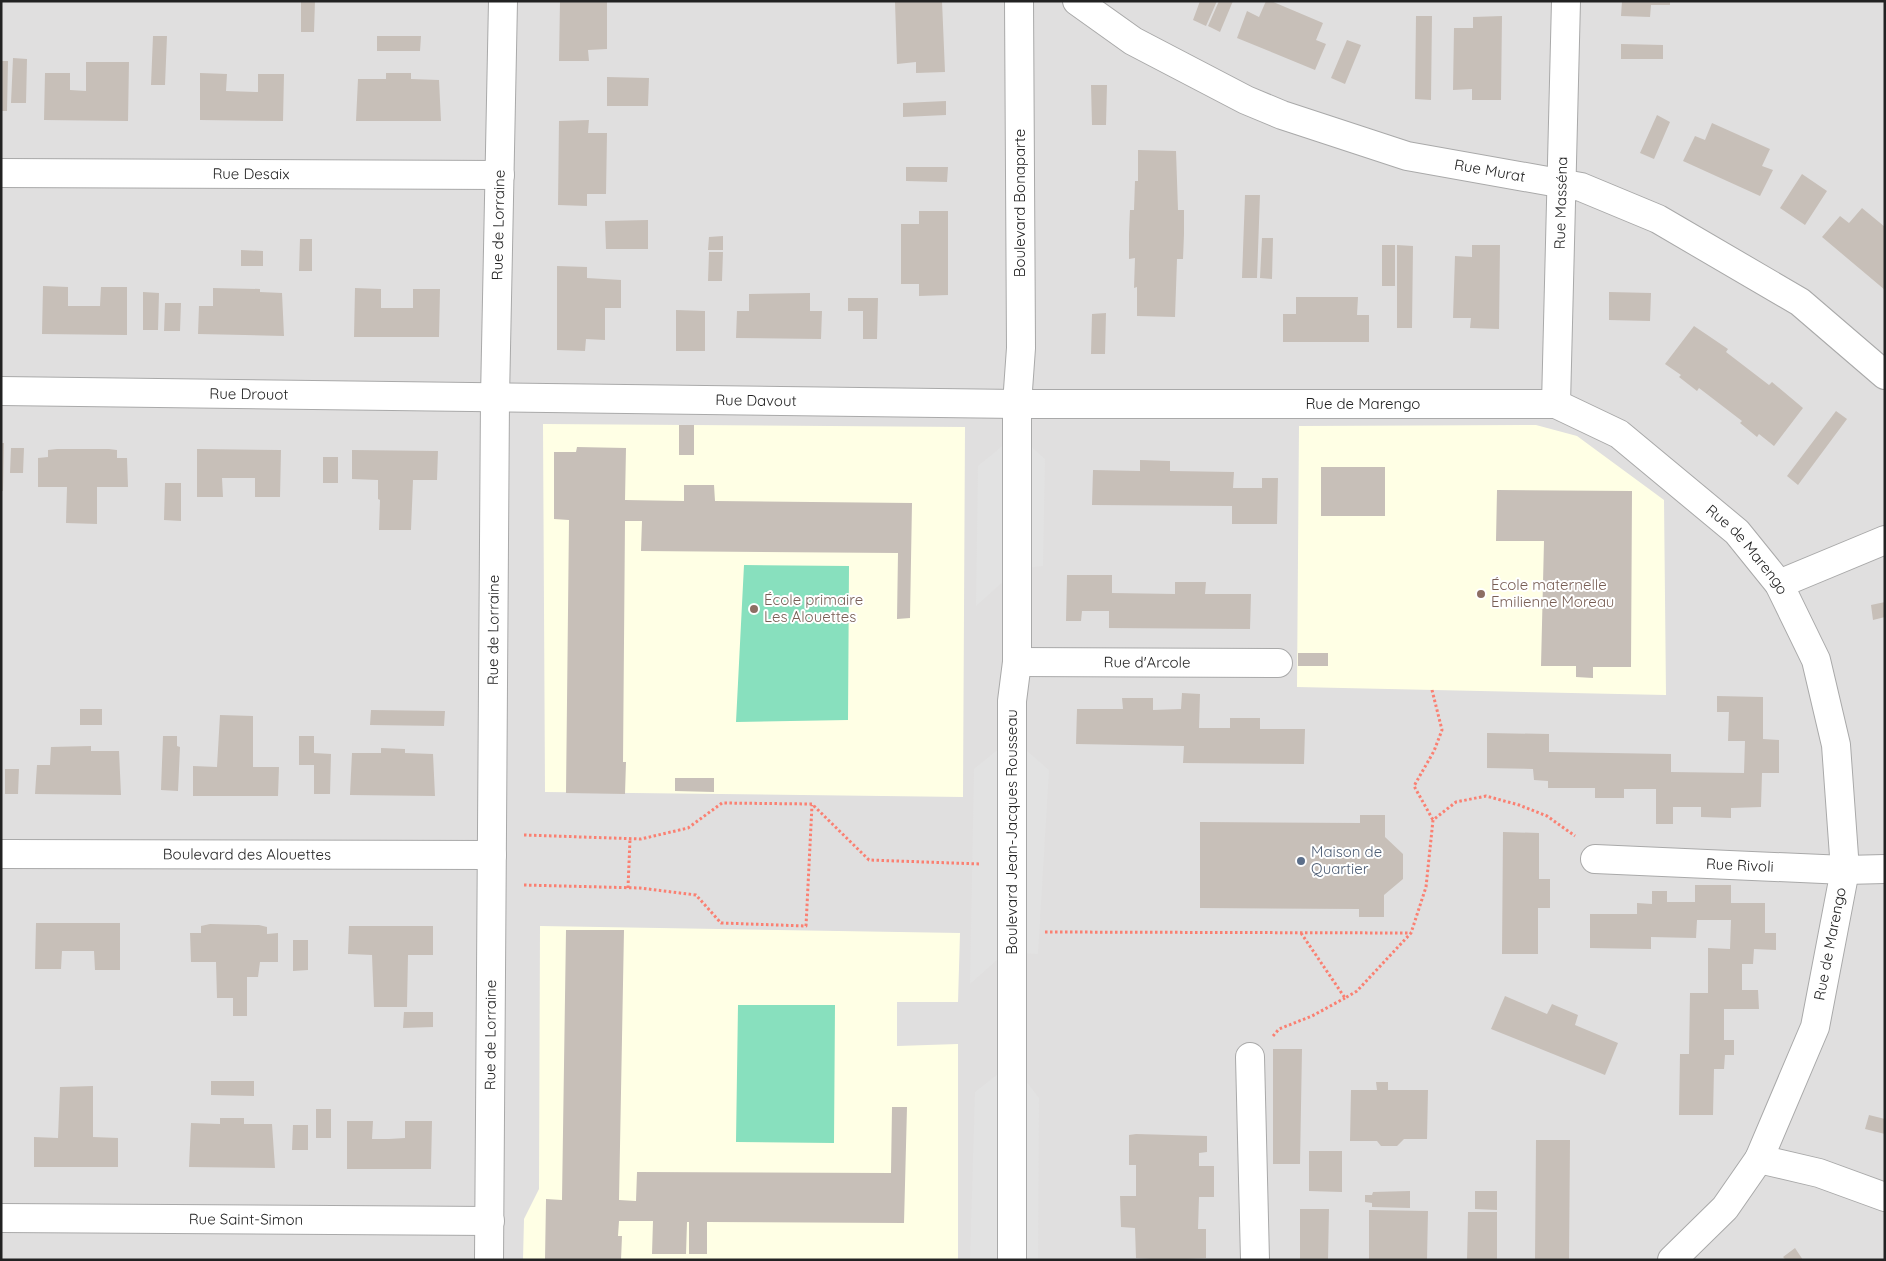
<svg xmlns="http://www.w3.org/2000/svg" width="1886" height="1261" font-family="Quicksand,sans-serif">
<style>
.residential{fill:#e0dfdf}
.education{fill:#ffffe5}
.pitch{fill:#88e0be}
.parking{fill:#e2e2e2}
.building{fill:#c7bfb8}
.lines{fill:none;stroke-linecap:round;stroke-linejoin:round}
.minor-casing{stroke:#a9a9a9;stroke-width:30}
.path{stroke:#fa8072;stroke-width:3;stroke-dasharray:2.5 2.5;stroke-linecap:butt}
.minor{stroke:#fff;stroke-width:28}
.education-dot{fill:#8d6e63;stroke:#fff;stroke-width:2}
.service-dot{fill:#5c6f8a;stroke:#fff;stroke-width:2}
.labels{text-anchor:middle;stroke-width:4;stroke-linejoin:round;paint-order:stroke}
.street-label{font-size:15px;fill:#222;stroke:#fff}
.education-label{font-size:15px;fill:#785e54;stroke:#fff;text-anchor:start}
.service-label{font-size:15px;fill:#4e5e75;stroke:#fff;text-anchor:start}
</style>
<rect width="100%" height="100%" fill="#f2efe9"/>
<path class="residential" d="M1 1H1885V1260H1Z"/>
<path class="education" d="M543 424 965 427 963 797 545 792Z
M1536 425 1577 436 1664 500 1666 695 1297 687 1299 426Z
M540 926 960 933 958 1002H897V1046L958 1044V1260H523L524 1219 539 1189Z"/>
<path class="pitch" d="M744 565 849 566 848 720 736 722Z
M738 1005H835L834 1143 736 1142Z"/>
<path class="parking" d="M1017 434 1045 459 1043 566 1017 569 976 606 978 466Z
M1012 738 1049 770 1038 954 1006 952 970 984 974 769Z
M1012 1063 1039 1098 1038 1260H970L975 1092Z"/>
<path class="building" d="M301 1H315L314 32H301Z
M560 1H607V49L588 50 589 61H559Z
M942 1 945 72 916 73V62L897 64 895 2Z
M1200 1H1217L1206 26 1193 20Z
M1219 1H1233L1220 32 1208 26Z
M1266 1H1271L1323 23 1316 40 1326 44 1315 70 1237 38 1247 11 1259 17Z
M1622 1H1670V5H1651L1650 17 1621 16Z
M1416 16H1432L1431 100 1415 99Z
M1502 16 1501 100H1472V89L1453 90 1454 28H1473V17Z
M153 36H167L165 85H151Z
M377 36H421L420 51H377Z
M1347 40 1361 45 1345 84 1331 78Z
M1621 44 1663 45V59H1621Z
M13 58 27 59 26 103H11Z
M1 61H8L7 111H1Z
M86 62H129L128 121 44 120 45 73H70V90L86 91Z
M200 73 227 74 226 91 258 92V74H284L283 121 200 120Z
M386 73H411V79L439 80 441 121H356L358 79H386Z
M607 77 649 78 648 106H607Z
M1091 85H1107L1106 125H1092Z
M946 101V115L903 117V103Z
M1657 115 1670 122 1654 159 1640 153Z
M589 120 588 133H607L606 194H587V206L558 205 559 121Z
M1712 123 1770 149 1762 166 1773 170 1760 196 1683 161 1695 136 1705 140Z
M1138 150 1176 151 1178 210H1184V234L1183 259H1177L1175 317 1137 316V287L1134 288 1135 258 1129 259V234L1130 210H1134L1135 181H1138Z
M906 167H948L947 182 906 181Z
M1802 174 1827 191 1805 225 1780 208Z
M1245 195H1260L1257 278H1242Z
M1862 208 1885 227V290L1822 237 1840 216 1849 223Z
M919 211H948V295L919 296V284H901V224H919Z
M648 220V249H606L605 221Z
M723 236V250H708L709 237Z
M1262 238H1273L1272 279 1260 278Z
M300 239H312V271H299Z
M1382 245H1395V286H1382Z
M1397 245 1413 246 1412 328H1397Z
M1472 245H1500L1499 329 1470 328 1471 318H1453L1455 256 1472 257Z
M241 250 263 251V266H241Z
M709 252H723L722 281H708Z
M557 266 587 267V278L621 280V308H605V340L586 339 585 351 557 350Z
M43 286 68 287V306H100L101 287H127V335L42 334Z
M213 288 260 289V292L282 293 284 336 198 334 199 306H213Z
M355 288 381 289V308H413V289H440L439 337H354Z
M143 292 159 293 158 330H143Z
M1609 292 1651 293 1650 321 1609 320Z
M810 293V311H822L821 339 736 338 737 311H749V294Z
M1296 297H1358L1357 315H1369V342H1283V314H1296Z
M848 298H878L877 339H863V311H848Z
M165 303H181L180 331H164Z
M676 310 705 311V351H676Z
M1106 313 1105 354H1091L1092 314Z
M1694 326 1728 349 1726 352 1769 385 1772 382 1803 408 1774 446 1759 434 1757 437 1740 423 1742 421 1699 388 1697 391 1679 377 1681 375 1665 364Z
M1836 411 1847 419 1798 485 1787 476Z
M679 425H694V455H679Z
M1 443H4L3 491H1Z
M577 447 626 448 625 500 684 501V485H714L715 501 912 503 910 618 897 619 898 553 641 551 642 521H625L623 762H626L625 794 566 793 569 520 554 519V452H576Z
M11 448H24L23 473H10Z
M57 449H109L117 450V458H127L128 487H97V524L66 523 67 487H38V458L48 457V450Z
M197 449 281 450 280 497H255V478H222L223 497H197Z
M352 450 438 451 437 480H413L411 530H379L380 500 378 499V480L352 479Z
M323 457H338V483H323Z
M1140 460 1170 461V471L1234 472 1233 488H1262V478H1278L1277 524H1232V506L1092 505 1093 470 1140 471Z
M1321 467H1385V516H1321Z
M165 483H181V521L164 520Z
M1497 490 1632 491 1631 667H1593V678L1576 677V666H1541L1544 541H1496Z
M1067 575H1112V593L1175 594V582H1206L1205 594H1251L1250 629 1109 628V611H1082L1081 621H1066Z
M1885 602V617L1873 620 1871 605Z
M1298 653H1328V666H1298Z
M1182 693 1200 694 1199 728H1230V718H1260V729H1305L1304 764 1183 763 1184 746 1076 744 1077 709H1123L1122 698H1153V710L1181 709Z
M1717 696 1763 697V739L1779 740V773H1762L1761 807 1731 808V818L1701 817V807H1673V824H1656V789H1624V798H1595V788H1548V781L1534 780 1533 769 1487 768V733L1549 734V752L1671 754V772L1744 773 1745 741H1728L1729 712H1717Z
M80 709H102V725H80Z
M371 710 445 711 444 726 370 725Z
M220 715 253 716V767H279L278 796H193V766L217 767Z
M163 736H177V746L180 747 178 791 161 790Z
M299 736H314V753L331 754 330 794H314V765H299Z
M91 746V751H119L121 795 35 794 37 765H50L51 747Z
M381 748 405 749V753L433 754 435 796 350 795 352 753H381Z
M5 769H19L18 794H5Z
M675 778H714V792L675 791Z
M1360 815H1385V837L1403 854V879L1384 895V917H1359V909L1200 908V822L1360 823Z
M1503 832 1539 833V879H1550V908H1538V954H1502Z
M1695 885H1731V903H1765V933H1776V950L1754 949 1753 964H1742V990H1758L1759 1009H1724V1040H1734V1055H1725L1724 1069H1714L1713 1115H1679L1680 1054H1689L1690 993H1708V948L1730 949 1731 920H1697L1696 938 1651 937V949L1590 948V914H1637V903L1652 904V891H1667V902H1695Z
M36 923H120V970H95L94 951H62L61 969H35Z
M210 924 259 925 267 927V934L278 933V962H260L258 977H247V1016H233V998H217L216 962H191L190 933H201V926Z
M349 926H433V955H408L407 1007H374L372 955 348 954Z
M566 930H624L619 1200 636 1201 637 1172 891 1173 892 1107H907L904 1223 707 1222V1254H689V1222H687L686 1254H652L653 1221H619L618 1236H622L621 1260H545L546 1199 562 1200Z
M293 940H308V970L293 971Z
M1505 996 1547 1014 1552 1004 1578 1015 1575 1025 1618 1043 1605 1075 1491 1029Z
M404 1012H433V1027L403 1028Z
M1273 1049H1302L1300 1164H1273Z
M211 1081H254V1096L211 1095Z
M1376 1082H1388V1090H1428L1427 1139H1404L1397 1146H1381L1377 1141H1350L1351 1090H1377Z
M93 1086V1137L118 1138V1167H34V1137L58 1138 60 1087Z
M316 1109H331V1138H316Z
M1869 1115 1885 1119V1134L1865 1129Z
M220 1118H244V1124H272L275 1168 189 1167 191 1123 220 1124Z
M347 1121H373L372 1139H389L405 1138V1121H432L431 1169H347Z
M293 1125H308V1150H292Z
M1136 1134 1207 1136V1152L1199 1153V1166H1214V1197H1199L1198 1229H1206V1258L1167 1260 1136 1258 1135 1228 1121 1227 1120 1196H1136V1165H1129V1135Z
M1536 1140H1570L1569 1260H1535Z
M1309 1151H1342V1192L1309 1191Z
M1410 1191V1208L1372 1207V1203L1365 1202V1195H1372L1373 1192Z
M1475 1191H1497V1210L1475 1209Z
M1300 1209H1329L1328 1260H1300Z
M1369 1210 1428 1211 1427 1260H1369Z
M1468 1212H1497V1260H1467Z
M1795 1248 1803 1260H1786L1783 1257Z"/>
<g class="lines">
<defs>
<g id="minor">
<path id="s1" d="M1077 1 1133 41 1246 100 1282 115 1407 156 1581 187 1658 219 1800 302 1885 375"/>
<path id="s2" d="M1 173 500 175"/>
<path id="s3" d="M1 391 1017 404H1556L1619 434 1737 532 1779 584 1816 660 1836 745 1845 870 1815 1027 1759 1159 1725 1208 1672 1260"/>
<path id="s4" d="M1556 404 1566 1"/>
<path d="M1779 584 1885 540"/>
<path id="s5" d="M1017 662 1278 663"/>
<path id="s6" d="M1 854 492 855"/>
<path id="s7" d="M1595 859 1845 870 1885 869"/>
<path d="M1250 1057 1255 1260"/>
<path d="M1759 1159 1819 1173 1885 1197"/>
<path id="s8" d="M1 1218 490 1221"/>
<path id="s9" d="M489 1260 495 398 503 1"/>
<path d="M1012 1260V701L1017 662V404L1021 348 1019 1"/>
</g>
</defs>
<use href="#minor" class="minor-casing"/>
<path class="path" d="M1432 690 1442 730 1434 751 1414 786 1433 820
M524 835 641 839 688 828 722 803 812 804 869 860 980 864
M524 885 640 888 696 895 721 923 806 926 812 805
M628 888 630 839
M1045 932 1411 933
M1301 933 1345 998 1357 991 1411 933 1426 887 1433 820 1456 802 1486 796 1519 805 1547 816 1575 836
M1273 1036 1279 1029 1312 1016 1345 998"/>
<use href="#minor" class="minor"/>
</g>
<g class="education-dot">
<circle cx="1481" cy="594" r="5"/>
<circle cx="754" cy="609" r="5"/>
</g>
<circle class="service-dot" cx="1301" cy="861" r="5"/>
<g class="labels">
<g class="street-label">
<text dy="5" stroke="none"><textPath href="#s1" startOffset="451">Rue Murat</textPath></text>
<text dy="5" stroke="none"><textPath href="#s2" startOffset="250">Rue Desaix</textPath></text>
<text transform="translate(1020 203) rotate(-90)" y="5">Boulevard Bonaparte</text>
<text dy="5" stroke="none"><textPath href="#s4" startOffset="201">Rue Masséna</textPath></text>
<text dy="5" stroke="none"><textPath href="#s9" startOffset="1035">Rue de Lorraine</textPath></text>
<text dy="5" stroke="none"><textPath href="#s3" startOffset="248">Rue Drouot</textPath></text>
<text dy="5" stroke="none"><textPath href="#s3" startOffset="755">Rue Davout</textPath></text>
<text dy="5" stroke="none"><textPath href="#s3" startOffset="1362">Rue de Marengo</textPath></text>
<text dy="5" stroke="none"><textPath href="#s3" startOffset="1798">Rue de Marengo</textPath></text>
<text dy="5" stroke="none"><textPath href="#s9" startOffset="630">Rue de Lorraine</textPath></text>
<text dy="5" stroke="none"><textPath href="#s5" startOffset="130">Rue d'Arcole</textPath></text>
<text transform="translate(1012 832) rotate(-90)" y="5">Boulevard Jean-Jacques Rousseau</text>
<text dy="5" stroke="none"><textPath href="#s6" startOffset="246">Boulevard des Alouettes</textPath></text>
<text dy="5" stroke="none"><textPath href="#s7" startOffset="145">Rue Rivoli</textPath></text>
<text transform="translate(1830 944) rotate(-79)" y="5">Rue de Marengo</text>
<text dy="5" stroke="none"><textPath href="#s9" startOffset="225">Rue de Lorraine</textPath></text>
<text dy="5" stroke="none"><textPath href="#s8" startOffset="245">Rue Saint-Simon</textPath></text>
</g>
<g class="education-label">
<text x="1491" y="590">École maternelle<tspan x="1491" dy="17">Emilienne Moreau</tspan></text>
<text x="764" y="605">École primaire<tspan x="764" dy="17">Les Alouettes</tspan></text>
</g>
<g class="service-label">
<text x="1311" y="857">Maison de<tspan x="1311" dy="17">Quartier</tspan></text>
</g>
</g>
<rect width="1886" height="1261" fill="none" stroke="#222222" stroke-width="5"/>
</svg>
